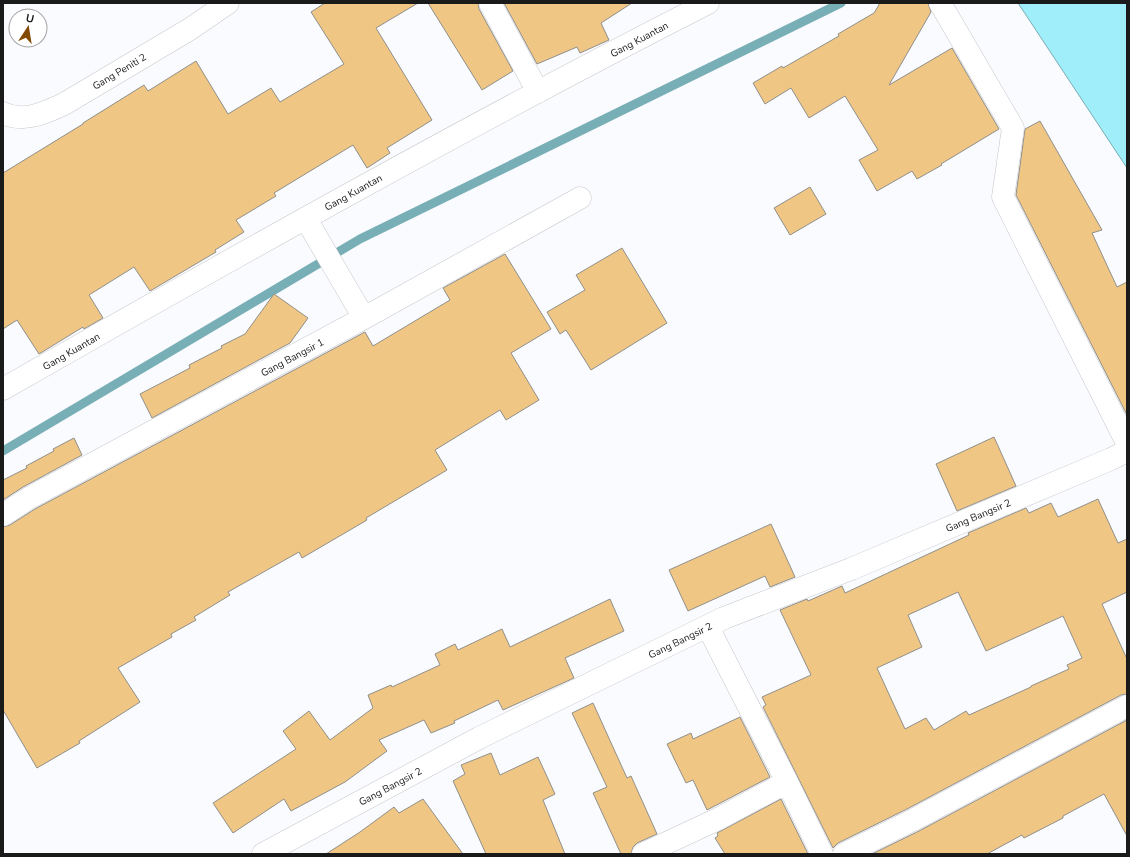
<svg xmlns="http://www.w3.org/2000/svg" width="1130" height="857" font-family="'Nunito Sans',sans-serif">
<style>
.water{fill:#a0eef9;stroke:#78aeb6}
.lines{fill:none;stroke-linecap:round;stroke-linejoin:round}
.stream{stroke:#78aeb6;stroke-width:9}
.building{fill:#efc683;stroke:#908f8c;fill-rule:evenodd}
.street-casing{stroke:#c7c8cb;stroke-width:23}
.street{stroke:#fff;stroke-width:22}
.labels{text-anchor:middle;stroke-width:3;stroke-linejoin:round;paint-order:stroke}
.street-label{font-size:10px;fill:#1a1a1b;stroke:#fff}
</style>
<rect width="100%" height="100%" fill="#fafbfe"/>
<path class="water" d="M1018 3H1127V168Z"/>
<g class="lines">
<path class="stream" d="M3 451 360 239 841 3"/>
</g>
<path class="building" d="M325 3H418L376 28 432 120 387 148 390 153 367 168 353 145 274 193 276 196 236 220 244 232 215 250 216 252 150 291 134 267 89 295 103 318 84 329 83 327 39 354 17 320 3 329V173L83 124V123L144 85 148 91 196 61 228 114 271 88 280 102 344 64 311 12Z
M428 3H478L479 9 513 71 482 90Z
M504 3H632L601 23 609 40 580 53 577 47 537 64Z
M880 3H928L931 12 889 85 952 48 999 129 941 164 942 165 917 179 912 171 877 191 859 160 878 150 845 96 809 118 791 88 765 104 753 83 782 66 783 68 839 36 838 34 874 13Z
M1040 121 1102 230 1092 233 1117 287 1127 282V415L1016 195 1025 129Z
M810 187 826 214 790 235 774 208Z
M622 248 667 323 591 370 566 330 560 334 547 312 585 290 576 275Z
M505 254 551 329 511 353 539 400 506 420 500 410 435 450 447 470 366 518 367 520 302 558 299 552 228 592 230 595 194 617 196 620 171 634 172 637 118 668 140 702 79 741 80 743 37 768 3 710V527L10 525 35 509 365 332 373 346 450 300 443 288Z
M274 294 308 318 290 343 152 418 140 394 190 368 189 365 222 348 221 346 245 334Z
M994 437 1016 486 957 511 936 464Z
M74 438 82 455 23 487 3 500V480L27 468 26 466 54 451 53 449Z
M1098 499 1118 543 1127 539V592L1102 604 1127 659V694L1121 695 907 809 838 843 833 848 763 707 766 705 762 697 811 675 780 610 807 599 808 601 842 586 845 593 969 535 968 533 1026 508 1029 513 1051 503 1058 517ZM958 592 986 651 1063 616 1082 658 1067 665 1069 669 1031 686V687L969 715 966 711 934 730 926 718 905 729 877 668 922 647 908 615Z
M771 524 795 577 770 587 765 576 688 611 669 570Z
M610 599 624 631 565 658 574 678 503 710 498 700 454 721 455 723 431 733 424 720 379 740 387 751 345 782 291 811 284 799 233 833 213 803 296 749 283 731 309 711 330 740 373 708 368 695 391 685 392 687 440 665 435 654 455 644 458 650 502 629 510 647Z
M593 703 627 778 631 776 657 834 637 843 633 847 631 854H621L593 793 607 787 572 713Z
M740 717 770 777 707 810 693 780 686 783 667 744 691 733 693 739Z
M1127 720V836L1104 794 1063 816V818L1024 838 1022 835 987 854H872L919 831Z
M491 753 500 775 538 757 555 794 543 800 565 854H486L453 781 465 774 461 765Z
M423 799 463 854H326L360 832 394 807 399 813Z
M781 799 808 854H725L715 838 718 836 717 833Z"/>
<g class="lines">
<defs>
<path id="street" d="M490 3 538 92
M940 3 1013 128 1003 197 1127 443
M3 113C23 123 45 113 64 104L190 29 228 3
M306 219 364 318
M3 389C236 256 469 125 708 3
M3 515 29 498 364 318 580 198
M708 627 787 782 822 854
M263 854 479 738 724 618 851 569 1111 459 1127 451
M643 854 718 819 787 782
M844 854 913 820 1127 706"/>
</defs>
<use href="#street" class="street-casing"/>
<use href="#street" class="street"/>
</g>
<g class="labels">
<g class="street-label">
<text transform="translate(639 39) rotate(-28)" y="4">Gang Kuantan</text>
<text transform="translate(119 71) rotate(-31)" y="4">Gang Peniti 2</text>
<text transform="translate(353 192) rotate(-29)" y="4">Gang Kuantan</text>
<text transform="translate(71 351) rotate(-30)" y="4">Gang Kuantan</text>
<text transform="translate(292 357) rotate(-28)" y="4">Gang Bangsir 1</text>
<text transform="translate(978 515) rotate(-23)" y="4">Gang Bangsir 2</text>
<text transform="translate(680 640) rotate(-26)" y="4">Gang Bangsir 2</text>
<text transform="translate(390 786) rotate(-28)" y="4">Gang Bangsir 2</text>
</g>
</g>
<rect width="1130" height="857" fill="none" stroke="#1a1a1b" stroke-width="8"/>
<g transform="translate(28 28) rotate(12)"><circle r="19" fill="#ffffff" stroke="#a3a3a4"/>
<path d="M0-3L7 15L0 10L-7 15Z" fill="#844900"/>
<text y="-6" font-size="11" font-weight="bold" text-anchor="middle" fill="#1a1a1b">U</text>
</g>
</svg>
